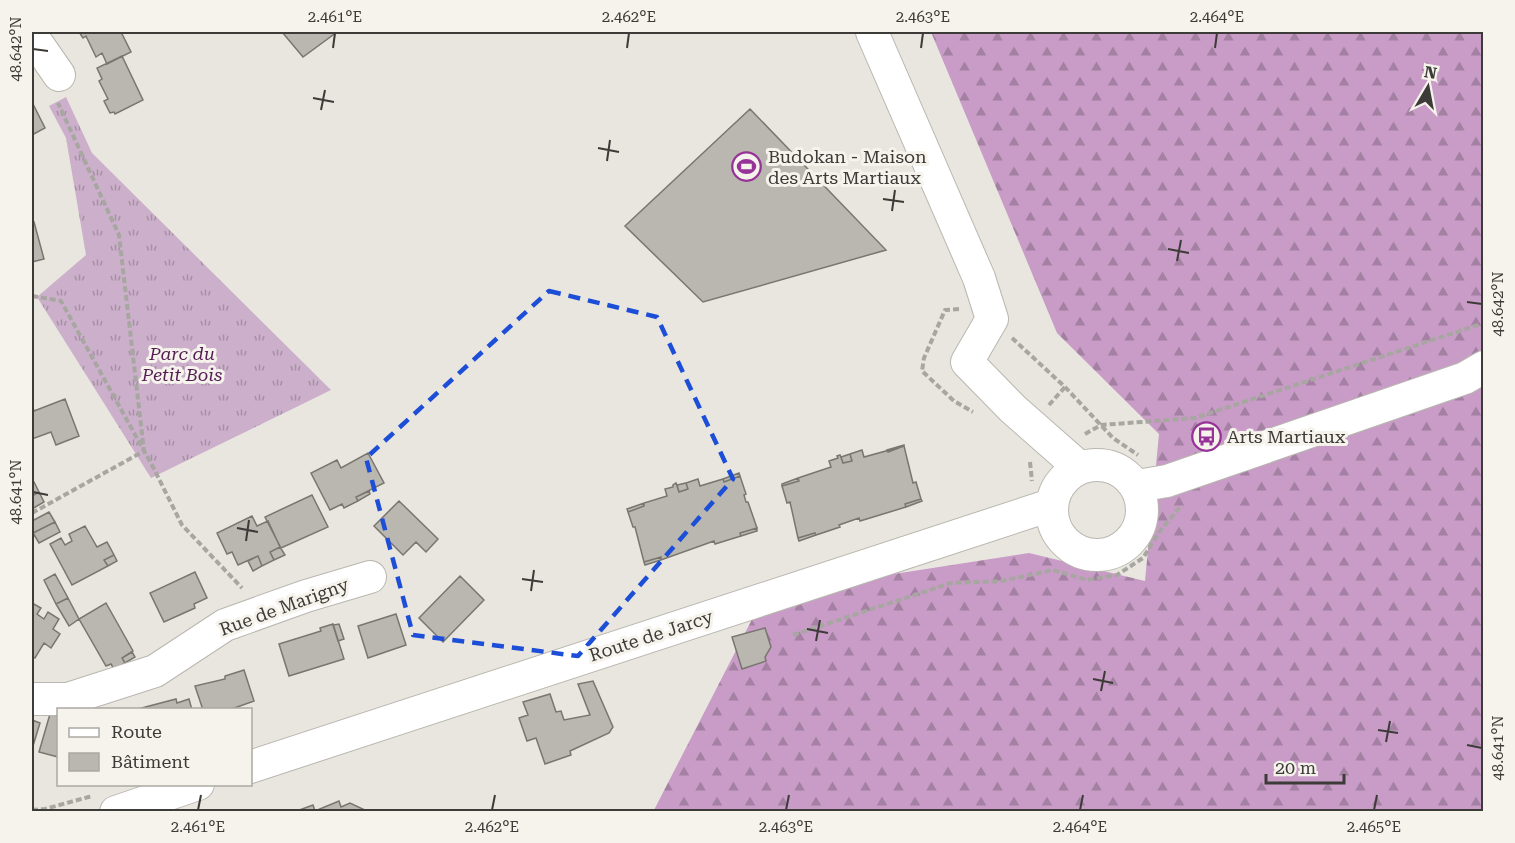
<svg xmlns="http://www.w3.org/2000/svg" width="1515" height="843" font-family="'Roboto Serif',serif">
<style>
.grass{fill:url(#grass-tufts)}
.forest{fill:url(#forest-firs)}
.building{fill:#b9b7af;stroke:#78766f;stroke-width:1.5}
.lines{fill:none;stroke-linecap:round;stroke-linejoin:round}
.minor-casing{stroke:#b9b7af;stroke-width:34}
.path{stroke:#a7a6a0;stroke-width:4;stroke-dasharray:6 3;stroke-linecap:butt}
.minor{stroke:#fff;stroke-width:32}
.marked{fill:none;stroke:#1d4ed8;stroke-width:4.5;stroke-dasharray:12 8;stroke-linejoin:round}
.ticks{fill:none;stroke:#3c3b38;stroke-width:2}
.labels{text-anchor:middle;stroke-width:6;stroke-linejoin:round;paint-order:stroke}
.poi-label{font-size:18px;fill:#3c3b38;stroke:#f5f3eb;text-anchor:start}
.park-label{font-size:18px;font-style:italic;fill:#541e54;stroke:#f5f3eb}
.street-label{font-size:18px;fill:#3c3b38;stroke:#f5f3eb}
.neatline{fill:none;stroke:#3c3b38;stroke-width:2}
.ticks-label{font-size:15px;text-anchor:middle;fill:#3c3b38}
</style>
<defs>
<pattern id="grass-tufts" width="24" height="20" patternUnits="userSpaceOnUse" patternTransform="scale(1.5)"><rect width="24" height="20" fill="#ccafcb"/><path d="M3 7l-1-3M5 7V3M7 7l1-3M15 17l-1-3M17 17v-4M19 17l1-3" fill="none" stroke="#a790a6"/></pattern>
<pattern id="forest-firs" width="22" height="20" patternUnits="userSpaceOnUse" patternTransform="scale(1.5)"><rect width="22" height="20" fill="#c89cc7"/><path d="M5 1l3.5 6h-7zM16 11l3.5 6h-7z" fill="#a480a3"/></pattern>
</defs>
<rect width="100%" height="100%" fill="#e8e6de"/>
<path class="grass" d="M66 97 92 153 331 390 151 478 37 297 86 255 66 138 49 106Z"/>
<path class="forest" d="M931 32H1483V811L653 812 765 594 1029 553 1145 581 1159 434 1057 333Z"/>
<path class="building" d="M79 32H121L131 52 107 64 102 53 96 57 86 36 83 38Z
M282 32H337L303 57Z
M122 56 143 100 115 114 114 112 110 113 104 101 108 99 99 81 102 79 97 68Z
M32 102 45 128 32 135Z
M750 109 886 250 703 302 625 226Z
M34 222 44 259 32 262V223Z
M65 399 79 436 56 445 51 432 32 439V404L34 411Z
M904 445V446L888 452 887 450Z
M904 446 913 483 916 482 921 499 905 504 906 507 860 521 859 518 839 525 840 527 816 535 815 533 798 538 790 502 787 503 782 486 799 481 798 478 831 467 829 461 838 458 837 456 840 455 843 463 852 461 850 454 862 450 864 457Z
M368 453 384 483 356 497 358 501 344 508 342 504 330 510 311 473 337 460 341 468Z
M850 454 852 461 843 463 841 457Z
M739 473 740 476 724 482 723 479Z
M740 476 746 494 744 495 746 502H748L757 528 740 533 741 536 715 544 714 541 661 560V557L644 562 635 527H633L628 512 644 506V503L667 496 665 489 673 487V485L676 483 679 492 688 489 686 483 698 479 700 486 723 479 724 482Z
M798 478 799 481 782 486V484Z
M34 482 39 492 32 496V483Z
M686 483 688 489 679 492 677 485Z
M369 491 370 494 358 501 356 497Z
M39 492 44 502 32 509V496Z
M312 495 328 527 281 548 265 517Z
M921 499 922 501 906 507 905 504Z
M399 501 438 539 426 552 416 542 403 555 374 526Z
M644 503V506L628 512 627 509Z
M49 512 55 522 33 533 32 521Z
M252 516 257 526 268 521 280 547 270 552 274 560 262 566 258 556 238 565 232 552 227 554 217 533Z
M55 522 60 532 39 543 33 533Z
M85 526 97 547 107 542 114 555 104 560 108 566 72 585 50 544 61 538 65 545 72 541 69 534Z
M757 528V531L741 536 740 533Z
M815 533 816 535 799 541 798 538Z
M280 547 285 555 274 560 270 552Z
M114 555 117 561 108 566 104 560Z
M258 556 262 566 253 571 248 561Z
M661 557V560L645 565 644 562Z
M195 572 207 598 194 604 195 608 164 622 150 593Z
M55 574 68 598 56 604 44 580Z
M460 576 484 600 443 642 419 618Z
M68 598 79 619 69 626 56 604Z
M32 603 41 608 37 614 44 619 48 612 59 619 53 629 60 634 51 648 44 643 35 658 32 656Z
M106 603 133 651 122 658 125 663 114 669 111 664 106 666 79 619Z
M396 614 406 645 368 658 358 626Z
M333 624 344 659 289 676 279 644 321 631 320 628Z
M339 624 344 639 338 641 333 625Z
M765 628 771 647 765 657 766 661 742 669 732 637Z
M132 652 135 657 125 663 122 658Z
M244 670 254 701 229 710H203L195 686 225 679V676Z
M593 681 613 727 609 733 570 751 571 755 545 764 536 738 527 741 519 718 528 715 523 702 550 694 556 712 561 711 564 720 590 715 578 684Z
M176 699 177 703 189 699 192 710H134Z
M50 714 58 716V757L39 752Z
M32 720 40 723 33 746 32 745Z
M339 801 341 807 350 803 369 812H294L313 805 315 811Z"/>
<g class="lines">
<defs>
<path id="minor" d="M872 32 979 278 992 319 967 362 1013 409 1080 468
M32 43 39 46 59 75
M1052 510a45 45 0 1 1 90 0a45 45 0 1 1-90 0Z
M1137 486 1167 481 1465 378 1484 367
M32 699H68L155 671 225 625 306 596 370 577
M250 767 1051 505
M116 812 198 784"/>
</defs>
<use href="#minor" class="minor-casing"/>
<path class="path" d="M32 296 61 301 153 467 182 525 242 588
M959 309 945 310 924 358 922 371 954 401 973 412
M1012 338 1065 387 1113 438 1138 455
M1049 405 1065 387
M1085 434 1101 425 1195 418 1484 323
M1030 462 1032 481
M32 513 144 451 119 235 58 103
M793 635 951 583 1002 581 1053 570 1087 580 1117 575 1143 558 1160 531 1180 507
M32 810 45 809 92 796"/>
<use href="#minor" class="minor"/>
</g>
<path class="marked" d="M549 291 657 317 733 479 578 656 413 635 366 458Z"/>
<path class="ticks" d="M333 48 335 33M627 48 629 33M921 48 923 33M1215 48 1217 33M33 49 48 51M313 98 334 102M321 110 325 90M598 148 619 152M607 161 610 140M883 199 904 202M892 211 895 190M1168 249 1189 253M1177 261 1181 240M1467 302 1482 304M33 492 48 495M237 528 258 532M246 541 249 520M522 579 543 582M531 591 534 570M807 629 828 633M816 641 820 620M1093 679 1113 683M1101 691 1105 671M1378 730 1398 733M1386 742 1390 721M1467 745 1482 748M198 810 201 795M492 810 495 795M786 810 789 795M1080 810 1083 795M1374 810 1377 795"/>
<defs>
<symbol id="stadium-ring" viewBox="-11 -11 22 22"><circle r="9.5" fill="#f5f3eb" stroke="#973298" stroke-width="1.5"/><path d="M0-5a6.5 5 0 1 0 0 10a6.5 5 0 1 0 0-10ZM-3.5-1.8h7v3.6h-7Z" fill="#973298"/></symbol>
<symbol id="bus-ring" viewBox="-11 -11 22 22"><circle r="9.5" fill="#f5f3eb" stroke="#973298" stroke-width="1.5"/><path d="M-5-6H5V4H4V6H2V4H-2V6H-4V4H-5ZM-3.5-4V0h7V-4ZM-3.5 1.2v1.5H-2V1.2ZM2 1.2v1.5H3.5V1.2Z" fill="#973298"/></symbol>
</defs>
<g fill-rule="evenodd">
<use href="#stadium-ring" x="730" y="150" width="33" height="33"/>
<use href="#bus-ring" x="1190" y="420" width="33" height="33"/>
</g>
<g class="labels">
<g class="poi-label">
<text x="768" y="163">Budokan - Maison<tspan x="768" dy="21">des Arts Martiaux</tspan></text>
<text x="1227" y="443">Arts Martiaux</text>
</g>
<g class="park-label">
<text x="182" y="360">Parc du<tspan x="182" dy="21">Petit Bois</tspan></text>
</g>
<g class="street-label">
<text transform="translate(284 607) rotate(-20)" y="6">Rue de Marigny</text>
<text transform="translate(651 636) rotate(-18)" y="6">Route de Jarcy</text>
</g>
</g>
<rect width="1515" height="843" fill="none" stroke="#f5f3eb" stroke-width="66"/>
<rect x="57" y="708" width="195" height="78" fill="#f5f3eb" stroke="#aba9a3" stroke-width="1.5"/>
<rect x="69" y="728" width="30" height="9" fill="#ffffff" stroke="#aba9a3" stroke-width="1.5"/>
<text x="111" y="738" font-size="18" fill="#3c3b38">Route</text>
<rect x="69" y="753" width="30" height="18" fill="#b9b7af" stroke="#aba9a3" stroke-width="1.5"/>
<text x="111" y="768" font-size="18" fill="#3c3b38">Bâtiment</text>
<g transform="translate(1428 87) rotate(10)" stroke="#f5f3eb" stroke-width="4.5" paint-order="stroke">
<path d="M0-4.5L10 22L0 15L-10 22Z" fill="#3c3b38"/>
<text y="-9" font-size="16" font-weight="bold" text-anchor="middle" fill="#3c3b38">N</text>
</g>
<path d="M1266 774v9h78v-9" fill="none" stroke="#3c3b38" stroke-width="3"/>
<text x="1275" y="774" font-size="18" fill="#3c3b38" stroke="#f5f3eb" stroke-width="4.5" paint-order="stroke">20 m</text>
<rect x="33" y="33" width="1449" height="777" class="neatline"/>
<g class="ticks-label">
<text x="335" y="22">2.461°E</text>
<text x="629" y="22">2.462°E</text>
<text x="923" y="22">2.463°E</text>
<text x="1217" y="22">2.464°E</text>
<text transform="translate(16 49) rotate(-90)" y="5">48.642°N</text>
<text transform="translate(1498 304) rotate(-90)" y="5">48.642°N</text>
<text transform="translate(16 492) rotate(-90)" y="5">48.641°N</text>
<text transform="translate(1498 748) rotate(-90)" y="5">48.641°N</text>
<text x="198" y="832">2.461°E</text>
<text x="492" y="832">2.462°E</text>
<text x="786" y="832">2.463°E</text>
<text x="1080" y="832">2.464°E</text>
<text x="1374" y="832">2.465°E</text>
</g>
</svg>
